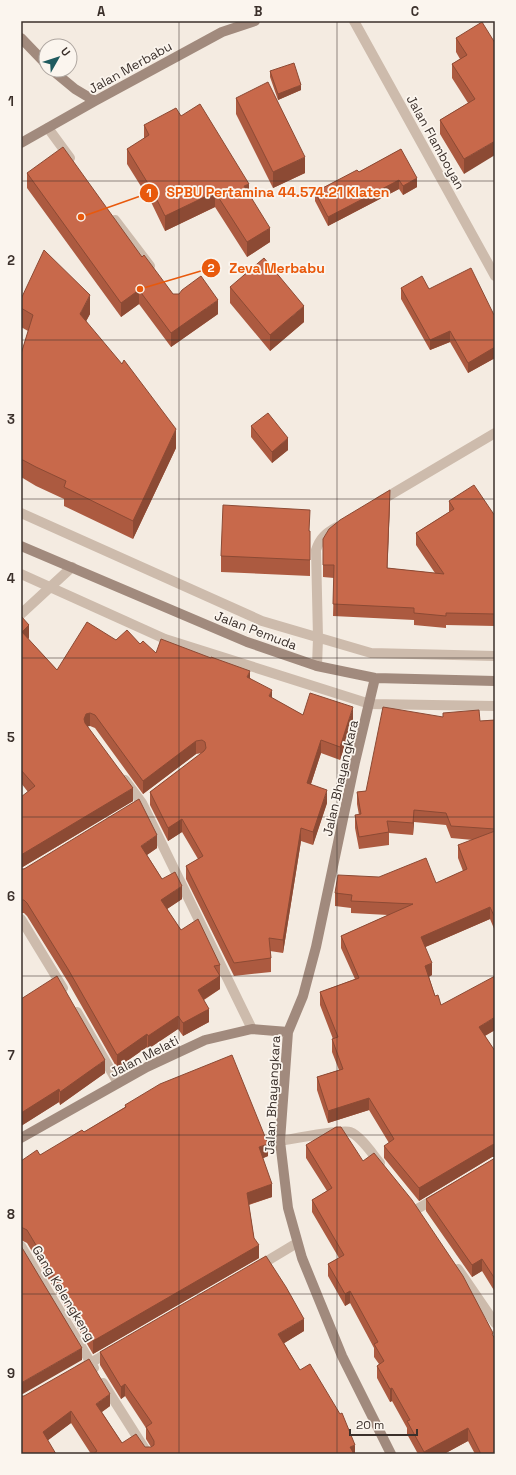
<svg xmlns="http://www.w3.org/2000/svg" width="516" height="1475" font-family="'Space Grotesk',sans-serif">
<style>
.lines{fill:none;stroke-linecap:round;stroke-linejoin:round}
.street{stroke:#cdbbac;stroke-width:10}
.secondary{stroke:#a18a7d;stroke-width:10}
.wall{fill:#ac5a40}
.shaded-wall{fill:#8c4a34}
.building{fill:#c8694b;stroke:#8c4a34}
.grid{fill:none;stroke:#3b302b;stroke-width:1;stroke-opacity:0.55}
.labels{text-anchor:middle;stroke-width:3.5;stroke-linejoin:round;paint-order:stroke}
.street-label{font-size:13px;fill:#3b302b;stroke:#fbf5ee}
.leader{fill:none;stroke:#e8590c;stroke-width:1.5}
.callout-dot{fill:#e8590c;stroke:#fbf5ee;stroke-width:1.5}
.mark-label{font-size:12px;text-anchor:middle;font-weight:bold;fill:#fff}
.callout-label{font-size:14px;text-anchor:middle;font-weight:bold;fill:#e8590c;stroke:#fbf5ee;stroke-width:3.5;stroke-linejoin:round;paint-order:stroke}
.neatline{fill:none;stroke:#3b302b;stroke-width:1.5}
.grid-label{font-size:13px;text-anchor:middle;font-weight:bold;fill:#3b302b}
</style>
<rect width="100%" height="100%" fill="#f4ebe1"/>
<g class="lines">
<path class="street" d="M354 21 495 276
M48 128 70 158
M115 220 150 266
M380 501 495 433
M21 513 262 621 371 653 495 656
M21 574 165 639 370 704 495 706
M21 614 72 567
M317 666 318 638 316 550C320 538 326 533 337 527
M125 780 142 803 252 1029
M21 919 63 988
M77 1012 118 1083
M280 1141C292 1139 341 1129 350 1132 361 1136 373 1155 380 1163
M417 1209 438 1197
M21 1246 94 1368
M257 1267 297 1243
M458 1269 495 1323
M80 1369 111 1351
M103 1383 148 1454"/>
<path class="secondary" d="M21 38 46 64
M52 70 75 89 95 101
M21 143 95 101 222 32 255 21
M21 546 247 642 317 666 375 678 495 681
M375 678 355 762 316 947 303 996 288 1032 280 1141 288 1208 302 1258 342 1356 391 1454
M21 1138 147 1067 205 1040 252 1029 288 1032"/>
</g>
<path class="wall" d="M456 38 495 43 464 174 440 134V120L468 103 452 78V64L460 59 456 52Z
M270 71 301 90 278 100 270 77Z
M236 98 305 173 273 188 236 114Z
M181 116 249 193 270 242 247 257 215 207 165 231 152 204 127 164V149L144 139V125Z
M401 149 417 187 403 195 399 189 328 226 315 201V192L359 172Z
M27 173 142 257 173 294 218 314 171 347 139 304 121 317 27 188Z
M230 287 304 322 270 351 230 303Z
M401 288 429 289 494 315 495 314V358L468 373 450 342 430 350 401 299Z
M21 299 90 314 86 321 176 448 133 539 64 506V499L36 486 21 477V354L28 331 21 327Z
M251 426 288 450 272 463 251 437Z
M449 501 495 516V626L446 625V628L414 625V620L333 616 334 578 323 577V539L390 502 387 568 435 573 416 545V533L449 512Z
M310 531V576L221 572V556Z
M21 616 29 638 28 639 57 670 116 640 140 644 156 653 250 678 272 698 303 715 353 720 340 760 321 753 311 784 327 803 313 845 301 841 283 953 270 951 271 958V972L234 976 186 879V866L198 859 182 832 168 841 150 805V792L202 753 196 754 143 794 95 728 90 726H87L133 801 21 868 28 792 21 783Z
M443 717 480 721 495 720V931L490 919 425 947 432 975 429 977 435 996 441 1005 495 1030 485 1036 495 1051V1157H492L419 1201 384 1158V1146L389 1143 369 1110 328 1123 317 1090V1077L339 1070 332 1052V1039H333L320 1005V992L355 979 341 948V936L388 915 351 913V908L335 906V893L436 883 463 871 458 858V845L473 840 451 838 446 825 414 822 413 835 389 833V845L359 849 355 828V815H359L357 804V792L366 791Z
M157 848 147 855 162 879 182 899 167 909 181 930 220 965V989L204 1000 209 1022 183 1036 178 1029 148 1049 147 1047 117 1068 68 982 27 916 24 913H21V869Z
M21 999 105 1073 60 1105 59 1102 21 1126Z
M125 1105 268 1156 263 1158 272 1197 249 1205 254 1238 259 1258 93 1354 27 1243 21 1240V1161L40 1155 84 1132 125 1107Z
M306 1145 363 1161 493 1336 495 1454H475L468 1441 444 1454H418L407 1434V1428L392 1401 390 1402 377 1378V1366L379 1364 374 1357V1348L350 1303 345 1306 328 1276V1264L339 1258 312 1212V1200L327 1191 306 1158Z
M495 1158V1292L482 1271 472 1277 426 1211V1199Z
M304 1331 284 1343 300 1370 355 1454H91L71 1423 48 1440 21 1396 110 1406 102 1412 122 1443 145 1447H151L146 1439V1428L125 1396 121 1399 100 1365V1352Z"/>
<path class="shaded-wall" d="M301 85V90L278 100V94Z
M495 141V155L464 174V159Z
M305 157V173L273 188V172Z
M417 178V187L403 195V186Z
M399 180V189L328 226V217Z
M249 184V199L244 186Z
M215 192V207L165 231V216Z
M270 228V242L247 257V242Z
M139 290V304L121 317V303Z
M90 295V314L80 333V314Z
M218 300V314L171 347V333Z
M304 306V322L270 351V335Z
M450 331V342L430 350V340Z
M495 347V358L468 373V363Z
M176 429V448L133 539V521Z
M288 438V450L272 463V452Z
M390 490V502L387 580V568Z
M29 625V638L22 645V632Z
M250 671V684L247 677Z
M272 690V703L269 696Z
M353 707V720L340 760V747Z
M90 713V726L86 727 84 719 86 714Z
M321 740V753L307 796V783Z
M196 741V754L143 794V781Z
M133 788V801L21 868V855Z
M327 790V803L313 845V832Z
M414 810V822L413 835V823Z
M182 819V832L168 841V828Z
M301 828V841L283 953V940Z
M157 835V848L141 859V846Z
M182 886V899L161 913V900Z
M490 907V919L421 949V937Z
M432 963V975L425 978V966Z
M220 976V989L198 1003V990Z
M209 1009V1022L183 1036V1023Z
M178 1016V1029L148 1049V1036Z
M495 1017V1030L479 1039V1027Z
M147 1034V1047L117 1068V1055Z
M105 1060V1073L60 1105V1092Z
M59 1089V1102L21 1126V1113Z
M369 1098V1110L328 1123V1111Z
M268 1144V1156L259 1160V1147Z
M495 1144V1157H492L419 1201V1188L492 1145Z
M272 1184V1197L247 1205V1193Z
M259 1245V1258L93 1354V1341Z
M482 1259V1271L472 1277V1265Z
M350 1291V1303L345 1306V1294Z
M304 1319V1331L278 1347V1334Z
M82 1348V1360L21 1395V1383Z
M125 1384V1396L121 1399V1387Z
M392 1388V1401L390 1402V1389Z
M110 1394V1406L96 1416V1404Z
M71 1411V1423L43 1444V1432Z
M468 1428V1441L444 1454H424V1452Z
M355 1445V1454H350V1447Z"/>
<path class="building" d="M482 22 495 43V141L464 159 440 120 475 99 452 64 467 55 456 38Z
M294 63 301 85 278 94 270 71Z
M268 82 305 157 273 172 236 98Z
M200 104 249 184 244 186 270 228 247 242 215 192 165 216 152 190 127 149 149 135 144 125 176 108 181 116Z
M63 147 142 257 144 255 173 294H179L182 290 201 276 218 300 171 333 139 290 121 303 27 173Z
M401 149 417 178 403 186 399 180 328 217 315 192 357 170 359 172Z
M44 250 90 295 80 314 122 364 124 360 176 429 133 521 64 487 66 481 36 467 21 459V354L33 315 21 308V299Z
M264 258 304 306 270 335 230 287Z
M471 268 494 315 495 314V347L468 363 450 331 430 340 401 288 422 276 429 289Z
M268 413 288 438 272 452 251 426Z
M474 485 495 516V614L446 613V616L414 613V608L333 604 334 565H323V539L329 529 340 520 390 490 387 568 444 574 416 533 454 509 449 501Z
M223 505 310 510 309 531H310V560L221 556Z
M21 616 29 625 22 632 57 670 87 622 116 640 127 630 140 644 143 641 156 653 161 639 211 658V657L250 671 247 677 272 690 269 696 303 715 310 693 353 707 340 747 321 740 307 783 327 790 313 832 301 828 283 940 269 938 271 958 234 963 186 866 203 856 182 819 168 828 150 792 204 751 206 748 205 742 202 740 196 741 143 781 95 715 90 713 86 714 84 719 85 723 133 788 21 855V797L35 786 21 770Z
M383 707 443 717V713L479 710 480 721 495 720V829L451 826 446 813 414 810 413 823 387 821 389 832 359 837 355 815 361 814 357 792 366 791Z
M139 799 157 835 141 846 162 879 175 872 182 886 161 900 181 930 198 919 220 965 214 966 220 976 198 990 209 1009 183 1023 178 1016 148 1036 147 1034 117 1055 68 969 27 903 24 900H21V869H24Z
M495 831V918L490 907 421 937 432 963 425 966 435 996 438 995 441 1005 495 976V1017L479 1027 495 1051V1144L492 1145 419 1188 384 1146 394 1139 369 1098 328 1111 317 1077 343 1069 332 1039 338 1037 320 992 359 978 341 936 413 904 351 901 352 895 335 893 338 875 379 877 426 858 436 883 467 869 458 845Z
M57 976 105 1060 60 1092 59 1089 21 1113V999Z
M232 1055 268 1144 259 1147 272 1184 247 1193 254 1238 259 1245 93 1341 27 1230 21 1227V1161L37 1150 40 1155 82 1130 84 1132 126 1107 125 1105 160 1084Z
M336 1127H341L363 1161 374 1153 412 1200 463 1276 493 1333 492 1334 495 1339V1454H481L468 1428 424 1452 407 1421 410 1420 392 1388 390 1389 377 1366 384 1361 374 1344 378 1342 350 1291 345 1294 328 1264 344 1255 312 1200 332 1188 306 1145Z
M495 1158V1279L482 1259 472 1265 426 1199Z
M21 1246 82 1348 21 1383Z
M266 1256 286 1287 304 1319 278 1334 300 1370 310 1364 340 1414 342 1413 355 1445 350 1447 354 1454H93L97 1451 71 1411 43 1432 56 1454H21V1396H24L89 1359 110 1394 96 1404 122 1443 136 1434 145 1447H151L154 1445V1441L146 1427 152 1423 125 1384 121 1387 100 1352Z"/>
<path class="grid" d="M179 21V1454M337 21V1454M21 181H495M21 340H495M21 499H495M21 658H495M21 817H495M21 976H495M21 1135H495M21 1294H495"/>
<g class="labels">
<g class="street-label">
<text transform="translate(130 67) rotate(-29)" y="5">Jalan Merbabu</text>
<text transform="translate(436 142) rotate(61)" y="5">Jalan Flamboyan</text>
<text transform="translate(256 630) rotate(21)" y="5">Jalan Pemuda</text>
<text transform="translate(340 778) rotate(-77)" y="5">Jalan Bhayangkara</text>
<text transform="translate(144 1056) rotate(-27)" y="5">Jalan Melati</text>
<text transform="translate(272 1095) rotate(-87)" y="5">Jalan Bhayangkara</text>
<text transform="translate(64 1293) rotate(59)" y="5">Gang Kelengkeng</text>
</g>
</g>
<path class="leader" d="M81 217L149 193M140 289L211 268"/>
<g class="callout-dot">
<circle cx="81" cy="217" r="4"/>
<circle cx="140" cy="289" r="4"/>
<circle cx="149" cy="193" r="10"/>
<circle cx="211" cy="268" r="10"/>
</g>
<g class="mark-label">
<text x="149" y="197">1</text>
<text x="211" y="272">2</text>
</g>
<g class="callout-label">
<text x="278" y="197">SPBU Pertamina 44.574.21 Klaten</text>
<text x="277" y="273">Zeva Merbabu</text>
</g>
<rect width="516" height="1475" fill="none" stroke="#fbf5ee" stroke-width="44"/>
<g transform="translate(58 58) rotate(51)"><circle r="19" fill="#fbf5ee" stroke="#aea6a0"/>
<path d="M0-3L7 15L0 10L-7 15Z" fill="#1f5a5e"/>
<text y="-6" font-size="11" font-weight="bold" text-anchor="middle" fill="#3b302b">U</text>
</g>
<path d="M350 1429v6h67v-6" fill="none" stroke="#3b302b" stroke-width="2"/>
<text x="356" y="1429" font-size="12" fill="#3b302b" stroke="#fbf5ee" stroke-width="3" paint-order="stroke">20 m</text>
<rect x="22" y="22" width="472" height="1431" class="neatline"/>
<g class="grid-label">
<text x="101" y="16">A</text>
<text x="258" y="16">B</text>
<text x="415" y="16">C</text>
<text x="11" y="106">1</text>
<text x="11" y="265">2</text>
<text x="11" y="424">3</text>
<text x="11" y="583">4</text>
<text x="11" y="742">5</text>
<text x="11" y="901">6</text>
<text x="11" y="1060">7</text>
<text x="11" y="1219">8</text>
<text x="11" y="1378">9</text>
</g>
</svg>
